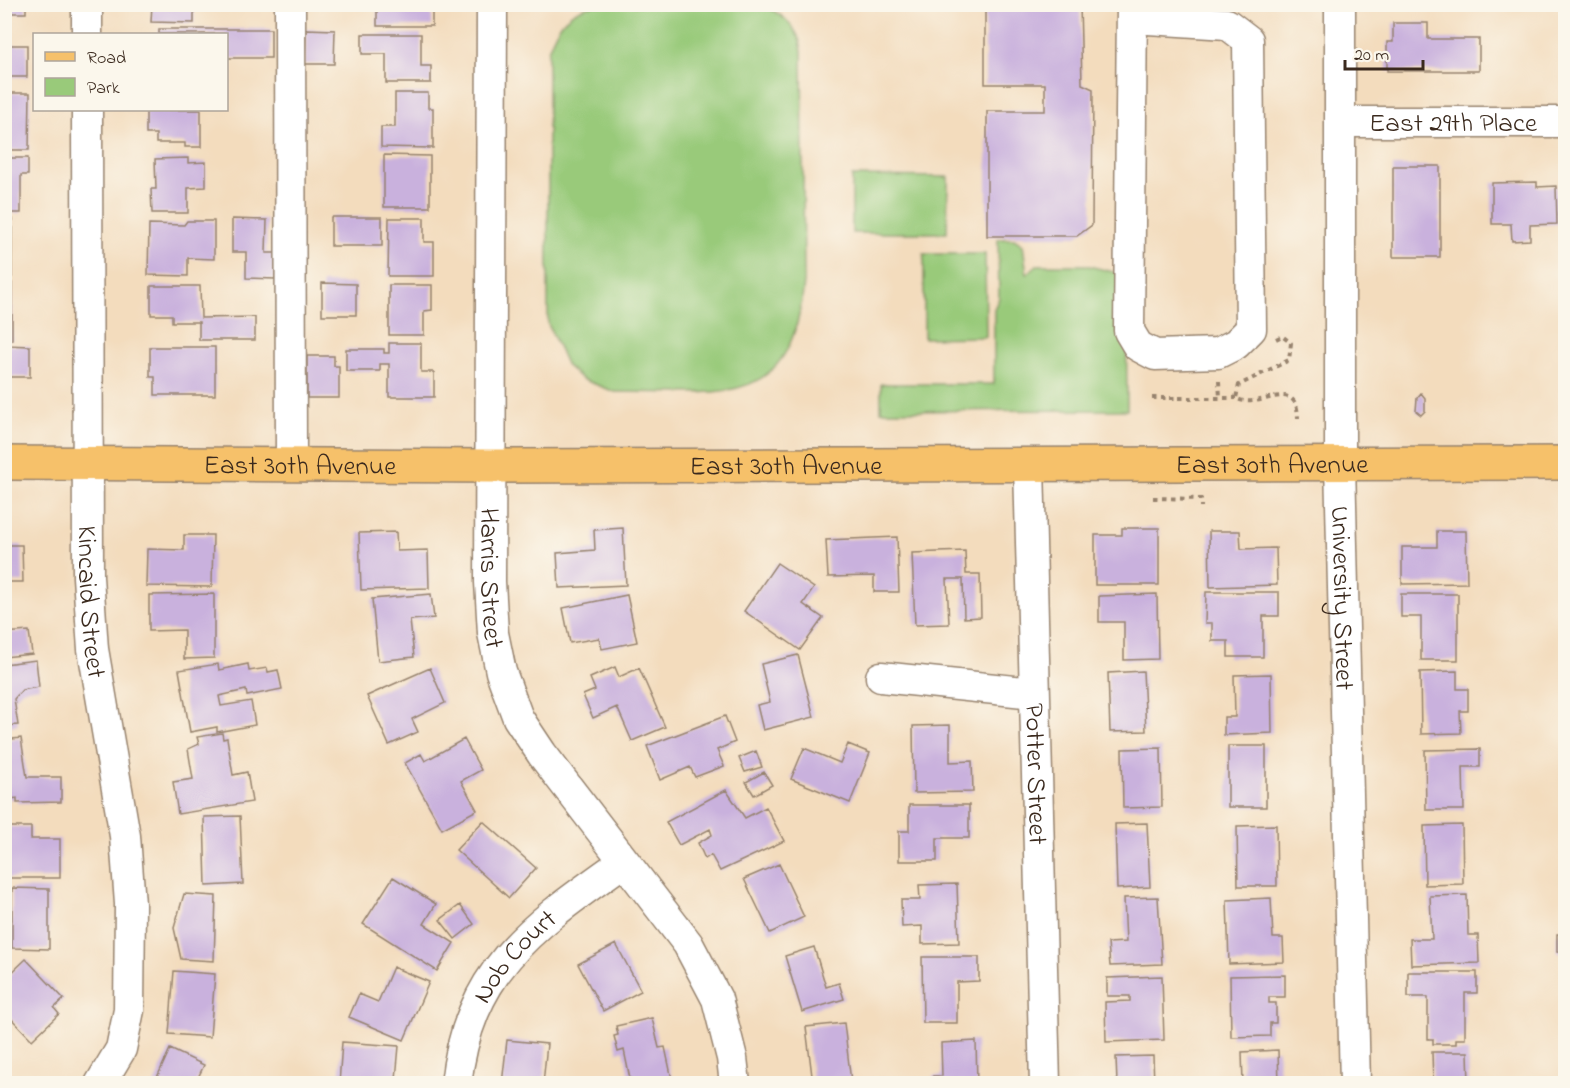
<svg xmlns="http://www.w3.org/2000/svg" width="1570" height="1088" font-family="'Indie Flower',sans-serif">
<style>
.green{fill:#99ca7a;stroke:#6a7a4c;stroke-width:1.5}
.building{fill:#c9b1dd}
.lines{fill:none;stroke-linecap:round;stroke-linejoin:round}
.minor-casing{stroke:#97836e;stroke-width:33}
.major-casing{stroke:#97836e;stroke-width:36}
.path{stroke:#97836e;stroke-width:4;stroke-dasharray:4.5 4.5;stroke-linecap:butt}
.minor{stroke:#fff;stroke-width:30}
.major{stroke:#f6c16b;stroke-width:33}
.labels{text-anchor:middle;stroke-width:4.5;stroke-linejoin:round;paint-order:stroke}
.street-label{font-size:27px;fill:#3b2a1e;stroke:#fbf7ec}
</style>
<rect width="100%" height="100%" fill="#fbf7ec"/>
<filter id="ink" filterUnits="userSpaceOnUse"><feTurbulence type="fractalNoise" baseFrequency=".0167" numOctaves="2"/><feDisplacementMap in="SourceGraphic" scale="12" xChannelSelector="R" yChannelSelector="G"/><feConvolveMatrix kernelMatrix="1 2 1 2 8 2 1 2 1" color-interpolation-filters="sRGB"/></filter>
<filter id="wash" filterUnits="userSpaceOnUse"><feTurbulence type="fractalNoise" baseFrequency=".008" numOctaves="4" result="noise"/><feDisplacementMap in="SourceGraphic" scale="24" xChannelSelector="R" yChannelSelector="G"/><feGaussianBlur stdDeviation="1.35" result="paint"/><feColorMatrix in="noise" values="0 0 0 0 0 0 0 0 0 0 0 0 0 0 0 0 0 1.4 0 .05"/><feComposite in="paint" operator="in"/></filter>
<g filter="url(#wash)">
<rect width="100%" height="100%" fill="#f3dcbd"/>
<path class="green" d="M763 5C783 15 799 27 802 51L804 282C792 414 719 391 615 392L582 379 567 366 548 324V51C557 25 567 10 595 5Z
M852 176 948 177 947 233H852Z
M998 239H1014L1023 245 1027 274 1037 265H1085L1126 275 1127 410 881 411V384H994V309L999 298Z
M924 254H985L986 337 924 338Z"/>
<g id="blocks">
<path class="building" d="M4 4H26V13H4Z
M152 4H194V23L151 22Z
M432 4V26H377V5Z
M997 4H1080L1082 84 1093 89 1092 225 1077 236H987V111H1045V84H985V11H997Z
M1393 23H1428V39H1479V71H1387V42H1393Z
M159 29H271V58H226V34H159Z
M306 29 335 30 334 64H305Z
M4 32H8V45H27V77H4Z
M362 34H421V66H431V83H386V54H362Z
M4 93H30L29 150H4Z
M395 93H428V108H433V148L381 147V127H395Z
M146 110H201V147H185V143H156V134H146Z
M384 155 430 156V207H384Z
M4 158H28V175H21V213H4Z
M188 158V163L206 162V187L188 188V213H152L151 189H156L155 159Z
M1393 166H1440V257H1393Z
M1537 182V187L1556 186 1557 224 1530 225V240L1512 241 1511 224H1492V183Z
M331 217H382V246H331Z
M389 218H424V242H434V276H388Z
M4 219H12V277H4Z
M232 219 267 220 266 253H276L275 279 246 278V252H232Z
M187 221H214V259L188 258V276L148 275 149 224 184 225Z
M4 283H12V340H4Z
M322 283 356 284V315H322Z
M389 285H432V310L424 311V335H389Z
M151 286H200L201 318 255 317V340H199V322H172V315H151Z
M389 343H421V372H434V397H389V364H380V371H346V349H384V353H389Z
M4 345 30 346V377H4Z
M150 347H215V395H155V377H150Z
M307 356H334V366H339V398H307Z
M1421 393 1425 398V411L1421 415 1416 411 1417 398Z
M623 528 626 585 559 588 557 553 595 550 594 530Z
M1122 528H1159V585H1095V535H1122Z
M1209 531H1240L1241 549 1276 548 1277 585 1210 587Z
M1437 531H1466L1467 583 1402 584V547H1437Z
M396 532 397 551 428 550 429 588 361 590 359 533Z
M184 535H213L212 587 146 586 147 549 184 550Z
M897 537 899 592H874V576L828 577 826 540Z
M4 545H22L23 582H4Z
M965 551 966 574H980L981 617 964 618 963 579H947L949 624 915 625 912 553Z
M777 563 814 588 803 604 823 618 800 650 744 611Z
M1206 592H1279V616H1263V657H1228V641H1212V623H1205Z
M214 594V658L184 659V630L149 631V595Z
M431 594 434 618 410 620 414 657 378 661 372 599Z
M1157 594 1158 659 1124 660V622H1099V596Z
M1401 594H1458V660H1421V617H1401Z
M627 595 637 642 602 649 599 638 570 643 563 608Z
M29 631 32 654 4 657V633Z
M798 655 814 717 763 730 757 705 770 702 761 664Z
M36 660 39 687 22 690 14 699 18 725 4 726V664Z
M218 664 219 670 248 664 249 671 267 668 268 672 278 670 282 689 247 696 246 690 219 696 221 706 251 701 255 725 217 732V727L190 732 179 670Z
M615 667 619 677 639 668 665 727 632 741 617 707 593 718 583 695 595 690 590 678Z
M430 668 445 703 412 719 418 732 389 745 367 696Z
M1143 671 1146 731 1110 732 1108 673Z
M1457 671V689H1468V711H1460L1461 733 1421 734 1420 672Z
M1271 674 1272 733 1224 735V717H1235L1234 675Z
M725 716 735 742 717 750 724 766 695 777 690 767 660 780 647 746Z
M950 725V762L972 761 973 792 914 793 913 726Z
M222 733 223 739 227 738 233 775 247 772 252 802 178 814 173 782 193 779 188 749 199 744 197 737Z
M21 738 27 777H61V802L17 803V798L4 800V740Z
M464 739 481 770 461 781 477 810 442 829 405 763 421 754 425 761Z
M848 744 870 753 850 803 791 779 804 748 840 763Z
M1228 746H1266V807H1228Z
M1161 748 1162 807 1123 808 1122 749Z
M1480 749V767H1463L1464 810H1426L1425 750Z
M756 751 762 767 745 772 739 758Z
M764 772 772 785 754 795 746 782Z
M726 790 745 818 766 807 784 841 720 871 711 855 705 859 698 843 712 835 710 829 679 845 666 822Z
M909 805H969V838H937V861H899V831H909Z
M240 816 243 884 206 886 204 817Z
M483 821 536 868 509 898 456 850Z
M1147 823 1150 887 1117 889 1115 824Z
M1276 825 1277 886H1238L1237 826Z
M1462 825 1463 884 1425 885 1424 826Z
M4 827H31V839H60V878H4Z
M1563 849H1566V875H1563Z
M779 864 804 917 770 933 744 879Z
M393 877 436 904 424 924 454 943 437 971 363 924Z
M957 884 959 943 922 944V926L902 927 901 900H920L919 885Z
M12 888 49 889V949L12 948Z
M184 894 216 896 214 961 181 959 174 928Z
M1467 895 1468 935H1478L1479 963 1411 965 1410 939H1432L1430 896Z
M1158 897 1162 964 1110 966 1108 943 1126 942 1124 898Z
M1271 898 1273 938H1283L1284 962 1229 964 1227 900Z
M460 905 474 924 455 939 440 920Z
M1557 934H1566V952H1557Z
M616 944 641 991 603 1011 578 964Z
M814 947 826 987 839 983 844 999 802 1012 785 956Z
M922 957H979V981L957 982V1023H923Z
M26 959 64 999 54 1008 59 1014 32 1040 4 1011V980Z
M393 967 429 982 404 1040 349 1017 359 994 378 1002Z
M174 971 215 974 210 1037 169 1034Z
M1408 972H1477V993H1465V1039H1456V1044H1433V1039H1428V997H1408Z
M1285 975V997H1269V1003H1276V1023H1270V1036L1231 1037 1230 976Z
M1162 976 1164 1040 1106 1042 1105 1002 1130 1001V996H1107V978Z
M1562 1017H1566V1047H1561Z
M652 1018 659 1048 665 1047 673 1084H631L624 1050 618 1052 614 1036 618 1035 616 1026Z
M844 1023 851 1082 813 1084 806 1027Z
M507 1040 547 1044 543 1084H502Z
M976 1041 977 1084H933V1076H942L941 1043Z
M342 1042 399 1046 396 1079 404 1080V1084H339Z
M170 1049 204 1065 195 1084H154Z
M1278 1050 1279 1084H1243L1242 1052Z
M1432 1052H1468L1469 1084H1433Z
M1153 1056 1154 1084H1117L1116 1057Z"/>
</g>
</g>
<g filter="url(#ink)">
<use href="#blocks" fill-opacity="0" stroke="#97836e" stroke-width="1.5"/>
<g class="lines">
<defs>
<g id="minor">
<path d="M87 4V34"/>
<path d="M290 4 291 463"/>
<path id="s1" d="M492 4 490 582 493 633 501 672 518 718 542 754 688 944 717 999 732 1058 735 1084"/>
<path d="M1132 4 1129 331 1138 346 1155 355 1218 353 1236 344 1251 329 1248 40 1227 24 1132 18"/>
<path id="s2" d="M1340 4V463L1355 1084"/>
<path id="s3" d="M87 110 88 577 93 649 125 836 130 904 129 1010 121 1049 100 1084"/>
<path id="s4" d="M1341 122H1566"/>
<path id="s5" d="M1029 465 1045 1084"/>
<path d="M881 677 1034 693"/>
<path id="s6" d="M456 1084C469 967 535 925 623 862"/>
</g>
<g id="major">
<path id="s7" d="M4 463 491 466 1566 463"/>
</g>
</defs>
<use href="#minor" class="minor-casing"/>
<use href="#major" class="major-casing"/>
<path class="path" d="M1276 339 1282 336 1291 343 1289 360 1239 385 1236 398C1258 412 1297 374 1298 418
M1219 381 1220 398
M1152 398H1236
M1153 498 1201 499V507"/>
<use href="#minor" class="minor"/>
<use href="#major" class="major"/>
</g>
</g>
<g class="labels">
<g class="street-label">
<text dy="9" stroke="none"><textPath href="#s4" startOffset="112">East 29th Place</textPath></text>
<text dy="9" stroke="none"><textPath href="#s7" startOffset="296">East 30th Avenue</textPath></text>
<text dy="9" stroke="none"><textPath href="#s7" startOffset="1268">East 30th Avenue</textPath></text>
<text dy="9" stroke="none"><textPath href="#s7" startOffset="782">East 30th Avenue</textPath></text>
<text dy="9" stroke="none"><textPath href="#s1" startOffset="574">Harris Street</textPath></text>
<text dy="9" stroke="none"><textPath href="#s2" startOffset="594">University Street</textPath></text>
<text dy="9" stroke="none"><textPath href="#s3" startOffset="492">Kincaid Street</textPath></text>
<text dy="9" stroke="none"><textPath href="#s5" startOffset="309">Potter Street</textPath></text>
<text dy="9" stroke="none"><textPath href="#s6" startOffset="144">Nob Court</textPath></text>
</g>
</g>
<rect width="1570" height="1088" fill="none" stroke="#fbf7ec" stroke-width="24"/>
<rect x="33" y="33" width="195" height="78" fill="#fbf7ec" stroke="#aea59a" stroke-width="1.5"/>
<rect x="45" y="52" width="30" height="9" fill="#f6c16b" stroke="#aea59a" stroke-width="1.5"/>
<text x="87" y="63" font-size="18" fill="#3b2a1e">Road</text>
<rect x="45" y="78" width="30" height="18" fill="#99ca7a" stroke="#aea59a" stroke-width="1.5"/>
<text x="87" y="93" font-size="18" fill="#3b2a1e">Park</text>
<path d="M1345 60v9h78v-9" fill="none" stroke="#3b2a1e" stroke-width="3"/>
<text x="1354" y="60" font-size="18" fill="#3b2a1e" stroke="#fbf7ec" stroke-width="4.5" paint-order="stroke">20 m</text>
</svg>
